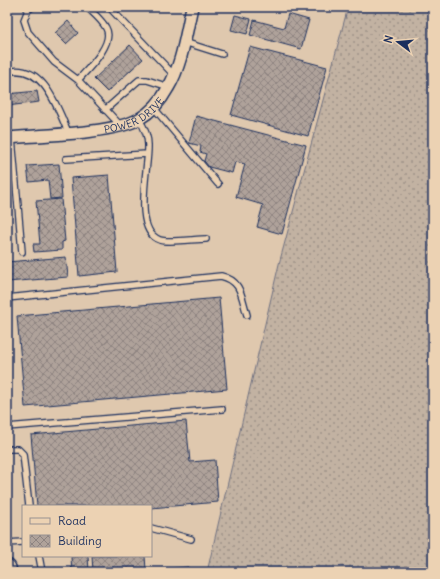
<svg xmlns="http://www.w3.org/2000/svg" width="440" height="579" font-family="Delius,sans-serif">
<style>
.grass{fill:url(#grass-dots);stroke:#6e7080}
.building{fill:url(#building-cross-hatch);stroke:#1b2f5e}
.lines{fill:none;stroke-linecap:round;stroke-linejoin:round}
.service-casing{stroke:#1b2f5e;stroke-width:8}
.minor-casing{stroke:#1b2f5e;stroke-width:14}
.primary-casing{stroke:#1b2f5e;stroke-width:20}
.service{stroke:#ecd2b3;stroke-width:5.5}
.minor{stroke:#ecd2b3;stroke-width:11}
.primary{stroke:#ecd2b3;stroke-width:17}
.labels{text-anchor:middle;stroke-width:4;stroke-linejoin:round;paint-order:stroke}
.street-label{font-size:10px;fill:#1b2f5e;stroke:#ecd2b3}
</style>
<defs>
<pattern id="grass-dots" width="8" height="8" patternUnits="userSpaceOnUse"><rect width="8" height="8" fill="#c2b2a2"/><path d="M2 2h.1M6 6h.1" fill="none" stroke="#9d9187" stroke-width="1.8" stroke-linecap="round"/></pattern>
<pattern id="building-cross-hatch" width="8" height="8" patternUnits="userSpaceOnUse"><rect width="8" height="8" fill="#afa29a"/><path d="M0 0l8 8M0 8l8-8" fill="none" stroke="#8e8481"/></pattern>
</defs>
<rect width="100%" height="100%" fill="#dfc8ae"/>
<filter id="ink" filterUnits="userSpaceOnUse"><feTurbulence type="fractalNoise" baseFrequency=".025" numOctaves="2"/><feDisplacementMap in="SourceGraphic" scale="8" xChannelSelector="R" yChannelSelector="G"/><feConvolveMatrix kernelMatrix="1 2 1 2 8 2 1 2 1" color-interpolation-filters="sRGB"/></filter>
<g filter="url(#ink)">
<path class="grass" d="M348 7H433V572H207L279 264Z"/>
<path class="building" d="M288 14 309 20 301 49 250 35 254 20 284 28Z
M235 15 251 19 247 34 231 30Z
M68 21 78 33 66 44 55 33Z
M130 45 143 59 107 92 94 79Z
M250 47 327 67 308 136 231 115Z
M37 91 39 102 7 106V94Z
M196 116 306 145 282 234 257 227 263 205 236 197 245 164 235 162 232 173 209 167 204 161 206 154 200 152 201 146 189 143Z
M59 164 62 198 50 199 48 180 29 182 27 166Z
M109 175 117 272 79 276 71 178Z
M61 199 65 241 62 242V250L34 252 33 244H40L36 201Z
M66 257 68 277 7 282V262Z
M219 298 227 389 25 407 17 316Z
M186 421 190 462 215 460 218 502 151 508V506H37L31 435Z
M88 556 89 572H72L71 557Z
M92 556H145L146 570 93 572Z
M188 567V572H136Z
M56 568V572H50V569Z"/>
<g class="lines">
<defs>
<path id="service" d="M32 7 28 10 24 20 28 32 54 62 78 80 120 125
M109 7 174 75
M184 42 222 54
M7 72C43 62 57 107 68 132
M78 80C88 69 115 43 106 28 102 20 93 13 87 7
M154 108 218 184
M105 110 139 80H147L169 87
M139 119C144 127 148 135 148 145 149 167 132 231 160 240 167 243 196 239 206 239
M12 138 22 252
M66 159 147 154
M7 298 221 276C242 281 241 296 247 315
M7 427 222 409
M7 449H18L23 454 29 506
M151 528 191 539
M7 543 23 542
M39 556 42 572"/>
<g id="minor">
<path id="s1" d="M7 138C40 135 112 134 139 119 151 112 161 101 168 88 182 65 186 33 192 7"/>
</g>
<path id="primary" d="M7 568 8 572"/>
</defs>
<use href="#service" class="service-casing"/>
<use href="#minor" class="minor-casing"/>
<use href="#primary" class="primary-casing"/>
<use href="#service" class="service"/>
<use href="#minor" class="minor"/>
<use href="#primary" class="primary"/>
</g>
</g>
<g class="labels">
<g class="street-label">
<text dy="4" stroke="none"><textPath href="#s1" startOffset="131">POWER DRIVE</textPath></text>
</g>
</g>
<rect width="440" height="579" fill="none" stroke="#ecd2b3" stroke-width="24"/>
<rect x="12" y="12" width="416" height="555" fill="none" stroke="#1b2f5e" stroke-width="1.5" filter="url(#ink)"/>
<rect x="22" y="505" width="130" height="52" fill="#ecd2b3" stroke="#989191"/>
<rect x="30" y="518" width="20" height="6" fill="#ecd2b3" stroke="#989191"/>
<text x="58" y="525" font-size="12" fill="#1b2f5e">Road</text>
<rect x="30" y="535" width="20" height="12" fill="url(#building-cross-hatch)" stroke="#989191"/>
<text x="58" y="545" font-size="12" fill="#1b2f5e">Building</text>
<g transform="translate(398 42) rotate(286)" stroke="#ecd2b3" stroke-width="3" paint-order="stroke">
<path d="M0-3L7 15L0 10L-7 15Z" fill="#1b2f5e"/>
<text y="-6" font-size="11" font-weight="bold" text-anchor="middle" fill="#1b2f5e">N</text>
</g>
</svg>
